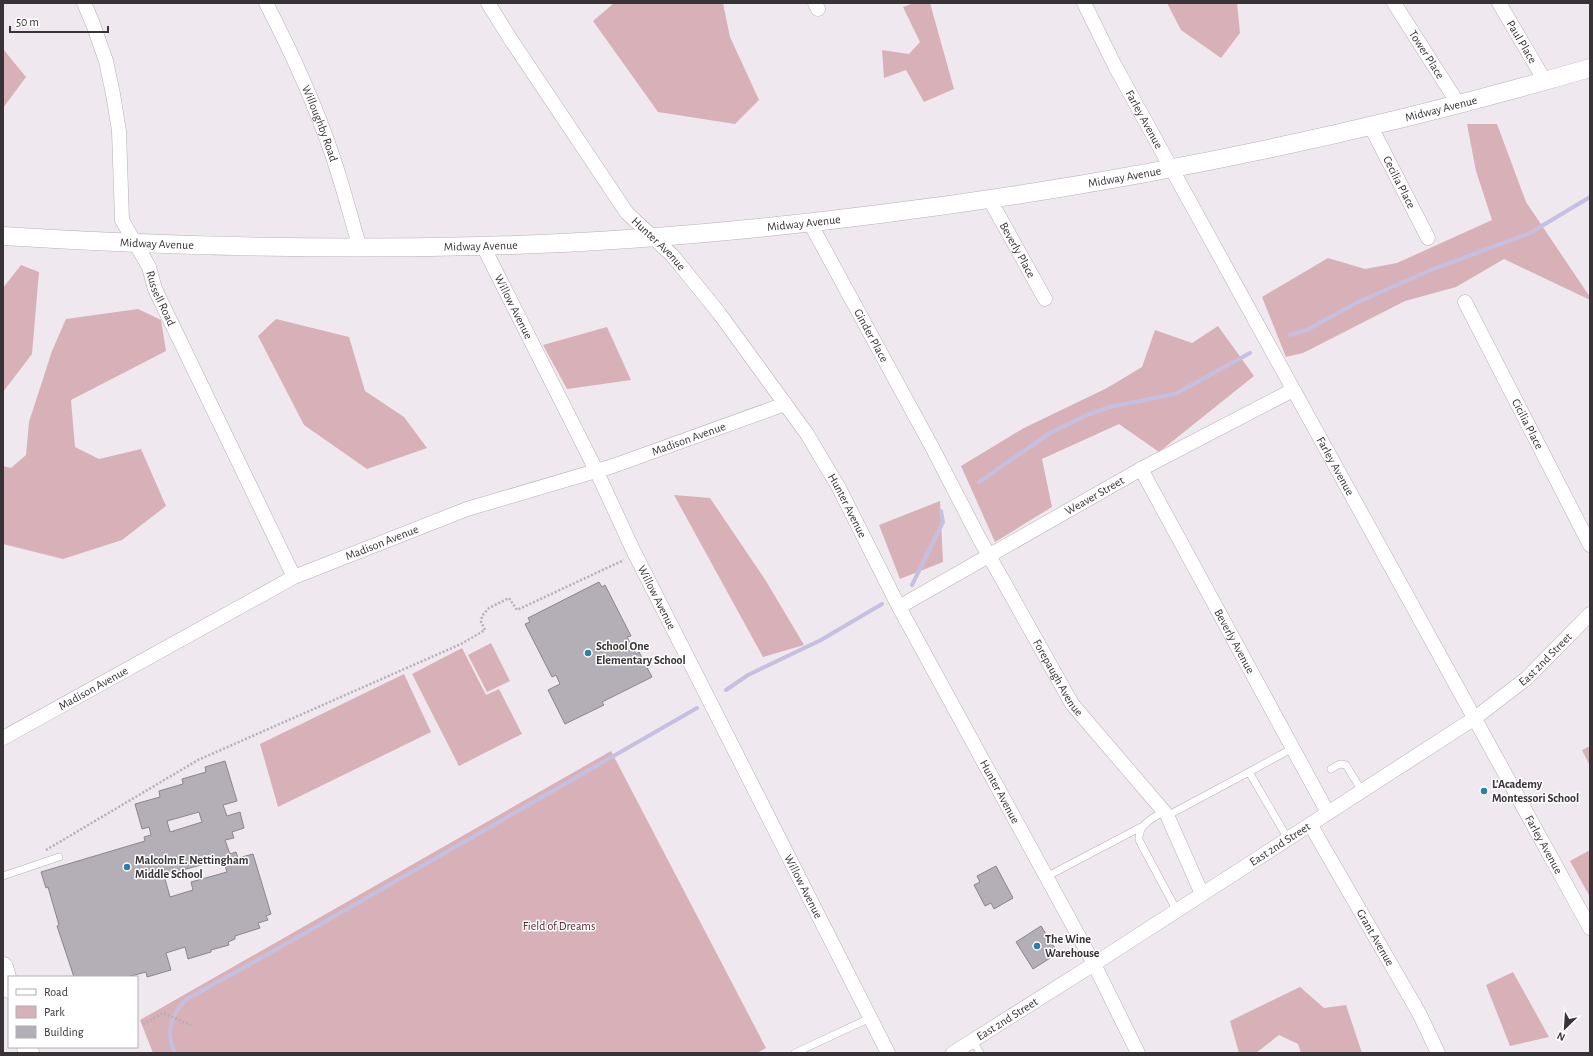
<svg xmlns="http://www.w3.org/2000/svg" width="1593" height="1056" font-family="'Alegreya Sans',sans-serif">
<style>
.green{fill:#d7b1b7}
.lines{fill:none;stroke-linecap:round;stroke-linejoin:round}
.stream{stroke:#c5c0e2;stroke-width:4}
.building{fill:#b4afb7;stroke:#8a858d;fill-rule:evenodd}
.service-casing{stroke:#b7afb6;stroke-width:8}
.minor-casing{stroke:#b7afb6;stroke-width:15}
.tertiary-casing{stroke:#b7afb6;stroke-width:19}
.secondary-casing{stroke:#b7afb6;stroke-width:21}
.path{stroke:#b6afb5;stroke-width:2.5;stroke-dasharray:2 2;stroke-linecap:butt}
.service{stroke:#fff;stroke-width:7}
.minor{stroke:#fff;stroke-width:14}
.tertiary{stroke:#fff;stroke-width:18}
.secondary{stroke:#fff;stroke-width:20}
.poi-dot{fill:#297fae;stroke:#fff;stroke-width:1.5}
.labels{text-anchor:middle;stroke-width:3;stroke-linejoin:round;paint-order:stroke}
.street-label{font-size:12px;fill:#373336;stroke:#fff}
.poi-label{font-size:12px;font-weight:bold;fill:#373336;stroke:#fff;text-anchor:start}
.park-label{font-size:12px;fill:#572331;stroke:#fff}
</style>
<rect width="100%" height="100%" fill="#f0e8ef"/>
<path class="green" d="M614 3H723L730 37 759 100 735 124 658 112 593 21Z
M914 3H930L954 89 924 102 906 70 884 78 882 50 909 54 920 42 903 7Z
M1167 3H1237L1240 33 1221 58 1181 30Z
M3 49 26 77 3 108Z
M1467 124H1497L1526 202 1590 297V300L1504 259 1456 287 1405 301 1303 353 1286 357 1262 297 1328 258 1365 269 1397 263 1492 220 1476 171Z
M21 265 39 272 32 354 3 392V288Z
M138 309 161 320 166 351 71 400 75 447 99 459 141 449 166 506 122 540 63 559 3 544V466L11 468 26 455 29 422 52 351 66 319Z
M276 319 349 337 365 391 404 417 427 448 367 469 304 425 258 336Z
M1218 326 1254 376 1159 452 1119 424 1042 459 1052 507 995 542 961 466 1024 428 1107 388 1142 367 1155 330 1192 343Z
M607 327 631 380 567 389 543 345Z
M674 495 710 498 766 581 804 645 763 657Z
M940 501 943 562 900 579 879 525Z
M491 643 510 681 487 692 468 655Z
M462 648 486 695 499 689 522 734 459 766 412 674Z
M404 674 431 732 278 807 260 744Z
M1590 746V766L1582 750Z
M611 751 766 1048 757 1053H153L140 1020Z
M1590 850V897L1570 861Z
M1513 972 1549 1037 1510 1046 1486 985Z
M1300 987 1324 1008 1346 1005 1362 1053H1301L1298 1044 1279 1035 1256 1053H1239L1230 1021Z"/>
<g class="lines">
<path class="stream" d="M1290 335 1307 330 1358 302 1431 270 1530 233 1590 197
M979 482 1050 433 1087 415 1110 407 1175 394 1250 353
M912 585 943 522 941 511
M726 690 748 675 821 640 882 604
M175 1053C165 1033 171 1013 187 999L295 939 697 708"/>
</g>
<path class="building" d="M599 582 602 587 605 585 631 636 627 637 636 654 639 652 652 677 602 702 604 705 565 724 548 690 560 684 556 675 552 677 525 624 530 622 528 618Z
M225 761 237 801 223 805 227 816 240 812 244 828 232 832 234 838 225 840 230 854 236 852 238 858 253 854 271 914 266 916 268 920 258 923 260 928 235 936V939L228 942 229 945 211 950V952L188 959 185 947 166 953 171 970 147 977 146 972 127 977H74L57 926 59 925 48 887 46 888 41 872 145 841 144 837 151 835 149 827 142 829 135 804 160 797 159 791 183 784 182 779 206 772 205 767ZM199 812 202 822 170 832 167 821ZM223 859 227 872 191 882 193 890 170 897 164 875Z
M996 866 1013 898 994 909 991 903 985 906 974 885 980 882 977 876Z
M1041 926 1058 953 1033 969 1016 942Z"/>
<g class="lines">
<defs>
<path id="service" d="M1331 769 1340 764 1346 765 1362 791
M1249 772 1293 748
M1164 811C1152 819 1138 824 1139 840L1177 911
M1167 816 1249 772 1288 839
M3 876 59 857
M1046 877 1141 827
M973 1041 980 1053
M795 1053 870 1018"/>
<g id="minor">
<path id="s1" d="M84 3 93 24 106 61 113 94 119 131 122 220 149 267 155 289 294 577"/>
<path id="s2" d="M266 3C292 53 315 104 333 157 343 187 351 218 360 248"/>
<path id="s3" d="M488 3 511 40 627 213 672 255 719 313 807 434 839 488 899 607 1094 964 1138 1053"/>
<path d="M815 3 818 9"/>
<path id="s4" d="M1084 3 1115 66 1590 928"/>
<path id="s5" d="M1394 3 1459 105"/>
<path id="s6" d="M1499 3 1545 81"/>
<path id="s7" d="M1371 127 1428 238"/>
<path id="s8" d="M990 200 1045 299"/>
<path id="s9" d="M810 223 932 447 978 536 1072 704 1167 815 1202 894"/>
<path id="s10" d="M483 246 596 470 633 550 888 1053"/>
<path id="s11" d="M1465 302 1590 545"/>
<path id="s12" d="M1141 469 1328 813"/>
<path id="s13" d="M899 607 1141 469 1293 390"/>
<path id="s14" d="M3 738 294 577 467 509 613 466 785 404"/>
<path id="s15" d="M1310 824 1419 1013 1438 1053"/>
<path id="s16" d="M953 1053 1094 964 1475 718 1527 678 1590 614"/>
</g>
<g id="tertiary">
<path id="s17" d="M3 236C161 246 320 250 478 246 613 243 747 231 880 214 1121 184 1357 136 1590 68"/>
</g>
<path id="secondary" d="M3 967 9 988
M27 1047 29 1053"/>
</defs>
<use href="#service" class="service-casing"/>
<use href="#minor" class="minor-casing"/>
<use href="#tertiary" class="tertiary-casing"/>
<use href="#secondary" class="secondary-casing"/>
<path class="path" d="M46 850 198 760 461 644 485 630 481 622 482 616 489 608 509 598 517 610 624 560
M143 1024 163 1013 193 1026"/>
<use href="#service" class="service"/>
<use href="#minor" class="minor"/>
<use href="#tertiary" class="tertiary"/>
<use href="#secondary" class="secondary"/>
</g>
<g class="poi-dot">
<circle cx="588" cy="653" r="4"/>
<circle cx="1484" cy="791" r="4"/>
<circle cx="127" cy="867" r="4"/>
<circle cx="1037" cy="946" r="4"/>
</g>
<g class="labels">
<g class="street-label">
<text dy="4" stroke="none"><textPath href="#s6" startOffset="45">Paul Place</textPath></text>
<text dy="4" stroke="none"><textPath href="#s5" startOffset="61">Tower Place</textPath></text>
<text dy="4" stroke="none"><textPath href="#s17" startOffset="1450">Midway Avenue</textPath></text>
<text dy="4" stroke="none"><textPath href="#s4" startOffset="131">Farley Avenue</textPath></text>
<text dy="4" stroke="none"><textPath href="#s2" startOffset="132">Willoughby Road</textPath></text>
<text dy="4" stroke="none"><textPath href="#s17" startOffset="1126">Midway Avenue</textPath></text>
<text dy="4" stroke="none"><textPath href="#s7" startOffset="62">Cecilia Place</textPath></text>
<text dy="4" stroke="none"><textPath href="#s17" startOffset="802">Midway Avenue</textPath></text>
<text dy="4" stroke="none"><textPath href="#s17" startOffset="154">Midway Avenue</textPath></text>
<text dy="4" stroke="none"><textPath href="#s3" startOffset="296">Hunter Avenue</textPath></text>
<text dy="4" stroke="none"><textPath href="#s17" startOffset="478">Midway Avenue</textPath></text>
<text dy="4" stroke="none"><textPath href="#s8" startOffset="57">Beverly Place</textPath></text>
<text dy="4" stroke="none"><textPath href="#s1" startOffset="310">Russell Road</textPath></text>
<text dy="4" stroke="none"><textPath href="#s10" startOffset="68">Willow Avenue</textPath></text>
<text dy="4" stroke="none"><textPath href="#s9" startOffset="128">Ginder Place</textPath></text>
<text dy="4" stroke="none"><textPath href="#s11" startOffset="137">Cicilia Place</textPath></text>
<text dy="4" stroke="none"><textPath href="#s14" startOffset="751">Madison Avenue</textPath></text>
<text dy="4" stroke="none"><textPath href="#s4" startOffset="527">Farley Avenue</textPath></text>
<text dy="4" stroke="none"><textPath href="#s13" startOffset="225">Weaver Street</textPath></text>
<text dy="4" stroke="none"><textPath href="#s3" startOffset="620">Hunter Avenue</textPath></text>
<text dy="4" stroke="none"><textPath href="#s14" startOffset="427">Madison Avenue</textPath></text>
<text dy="4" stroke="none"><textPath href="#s10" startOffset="392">Willow Avenue</textPath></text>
<text dy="4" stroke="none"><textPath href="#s12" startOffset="196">Beverly Avenue</textPath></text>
<text dy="4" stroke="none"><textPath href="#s16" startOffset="712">East 2nd Street</textPath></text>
<text dy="4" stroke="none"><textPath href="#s9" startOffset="518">Forepaugh Avenue</textPath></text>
<text dy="4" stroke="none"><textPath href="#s14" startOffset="103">Madison Avenue</textPath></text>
<text dy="4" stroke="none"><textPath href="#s3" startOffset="944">Hunter Avenue</textPath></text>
<text dy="4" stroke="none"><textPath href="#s16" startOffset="388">East 2nd Street</textPath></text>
<text dy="4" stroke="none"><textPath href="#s4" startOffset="959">Farley Avenue</textPath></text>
<text dy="4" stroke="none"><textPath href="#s10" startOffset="716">Willow Avenue</textPath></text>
<text dy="4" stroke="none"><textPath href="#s15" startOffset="131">Grant Avenue</textPath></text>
<text dy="4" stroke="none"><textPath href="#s16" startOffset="64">East 2nd Street</textPath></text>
</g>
<g class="poi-label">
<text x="596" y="650">School One<tspan x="596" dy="14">Elementary School</tspan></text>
<text x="1492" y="788">L'Academy<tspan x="1492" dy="14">Montessori School</tspan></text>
<text x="135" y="864">Malcolm E. Nettingham<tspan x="135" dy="14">Middle School</tspan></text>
<text x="1045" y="943">The Wine<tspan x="1045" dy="14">Warehouse</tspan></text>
</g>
<g class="park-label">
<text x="559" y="930">Field of Dreams</text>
</g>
</g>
<rect width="1593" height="1056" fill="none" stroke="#373336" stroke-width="8"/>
<rect x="8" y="976" width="130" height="72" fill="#ffffff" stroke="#afadaf"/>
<rect x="16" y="989" width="20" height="6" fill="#ffffff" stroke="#afadaf"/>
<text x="44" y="996" font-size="12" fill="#373336">Road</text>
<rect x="16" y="1006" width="20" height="12" fill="#d7b1b7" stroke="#afadaf"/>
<text x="44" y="1016" font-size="12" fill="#373336">Park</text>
<rect x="16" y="1026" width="20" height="12" fill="#b4afb7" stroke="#afadaf"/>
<text x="44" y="1036" font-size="12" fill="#373336">Building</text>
<g transform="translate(1565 1028) rotate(205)" stroke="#ffffff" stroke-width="3" paint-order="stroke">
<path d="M0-3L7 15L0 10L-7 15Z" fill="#373336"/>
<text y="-6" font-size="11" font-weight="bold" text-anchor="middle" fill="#373336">N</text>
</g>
<path d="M10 26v6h98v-6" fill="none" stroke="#373336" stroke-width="2"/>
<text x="16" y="26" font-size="12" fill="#373336" stroke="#ffffff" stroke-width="3" paint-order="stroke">50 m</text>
</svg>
